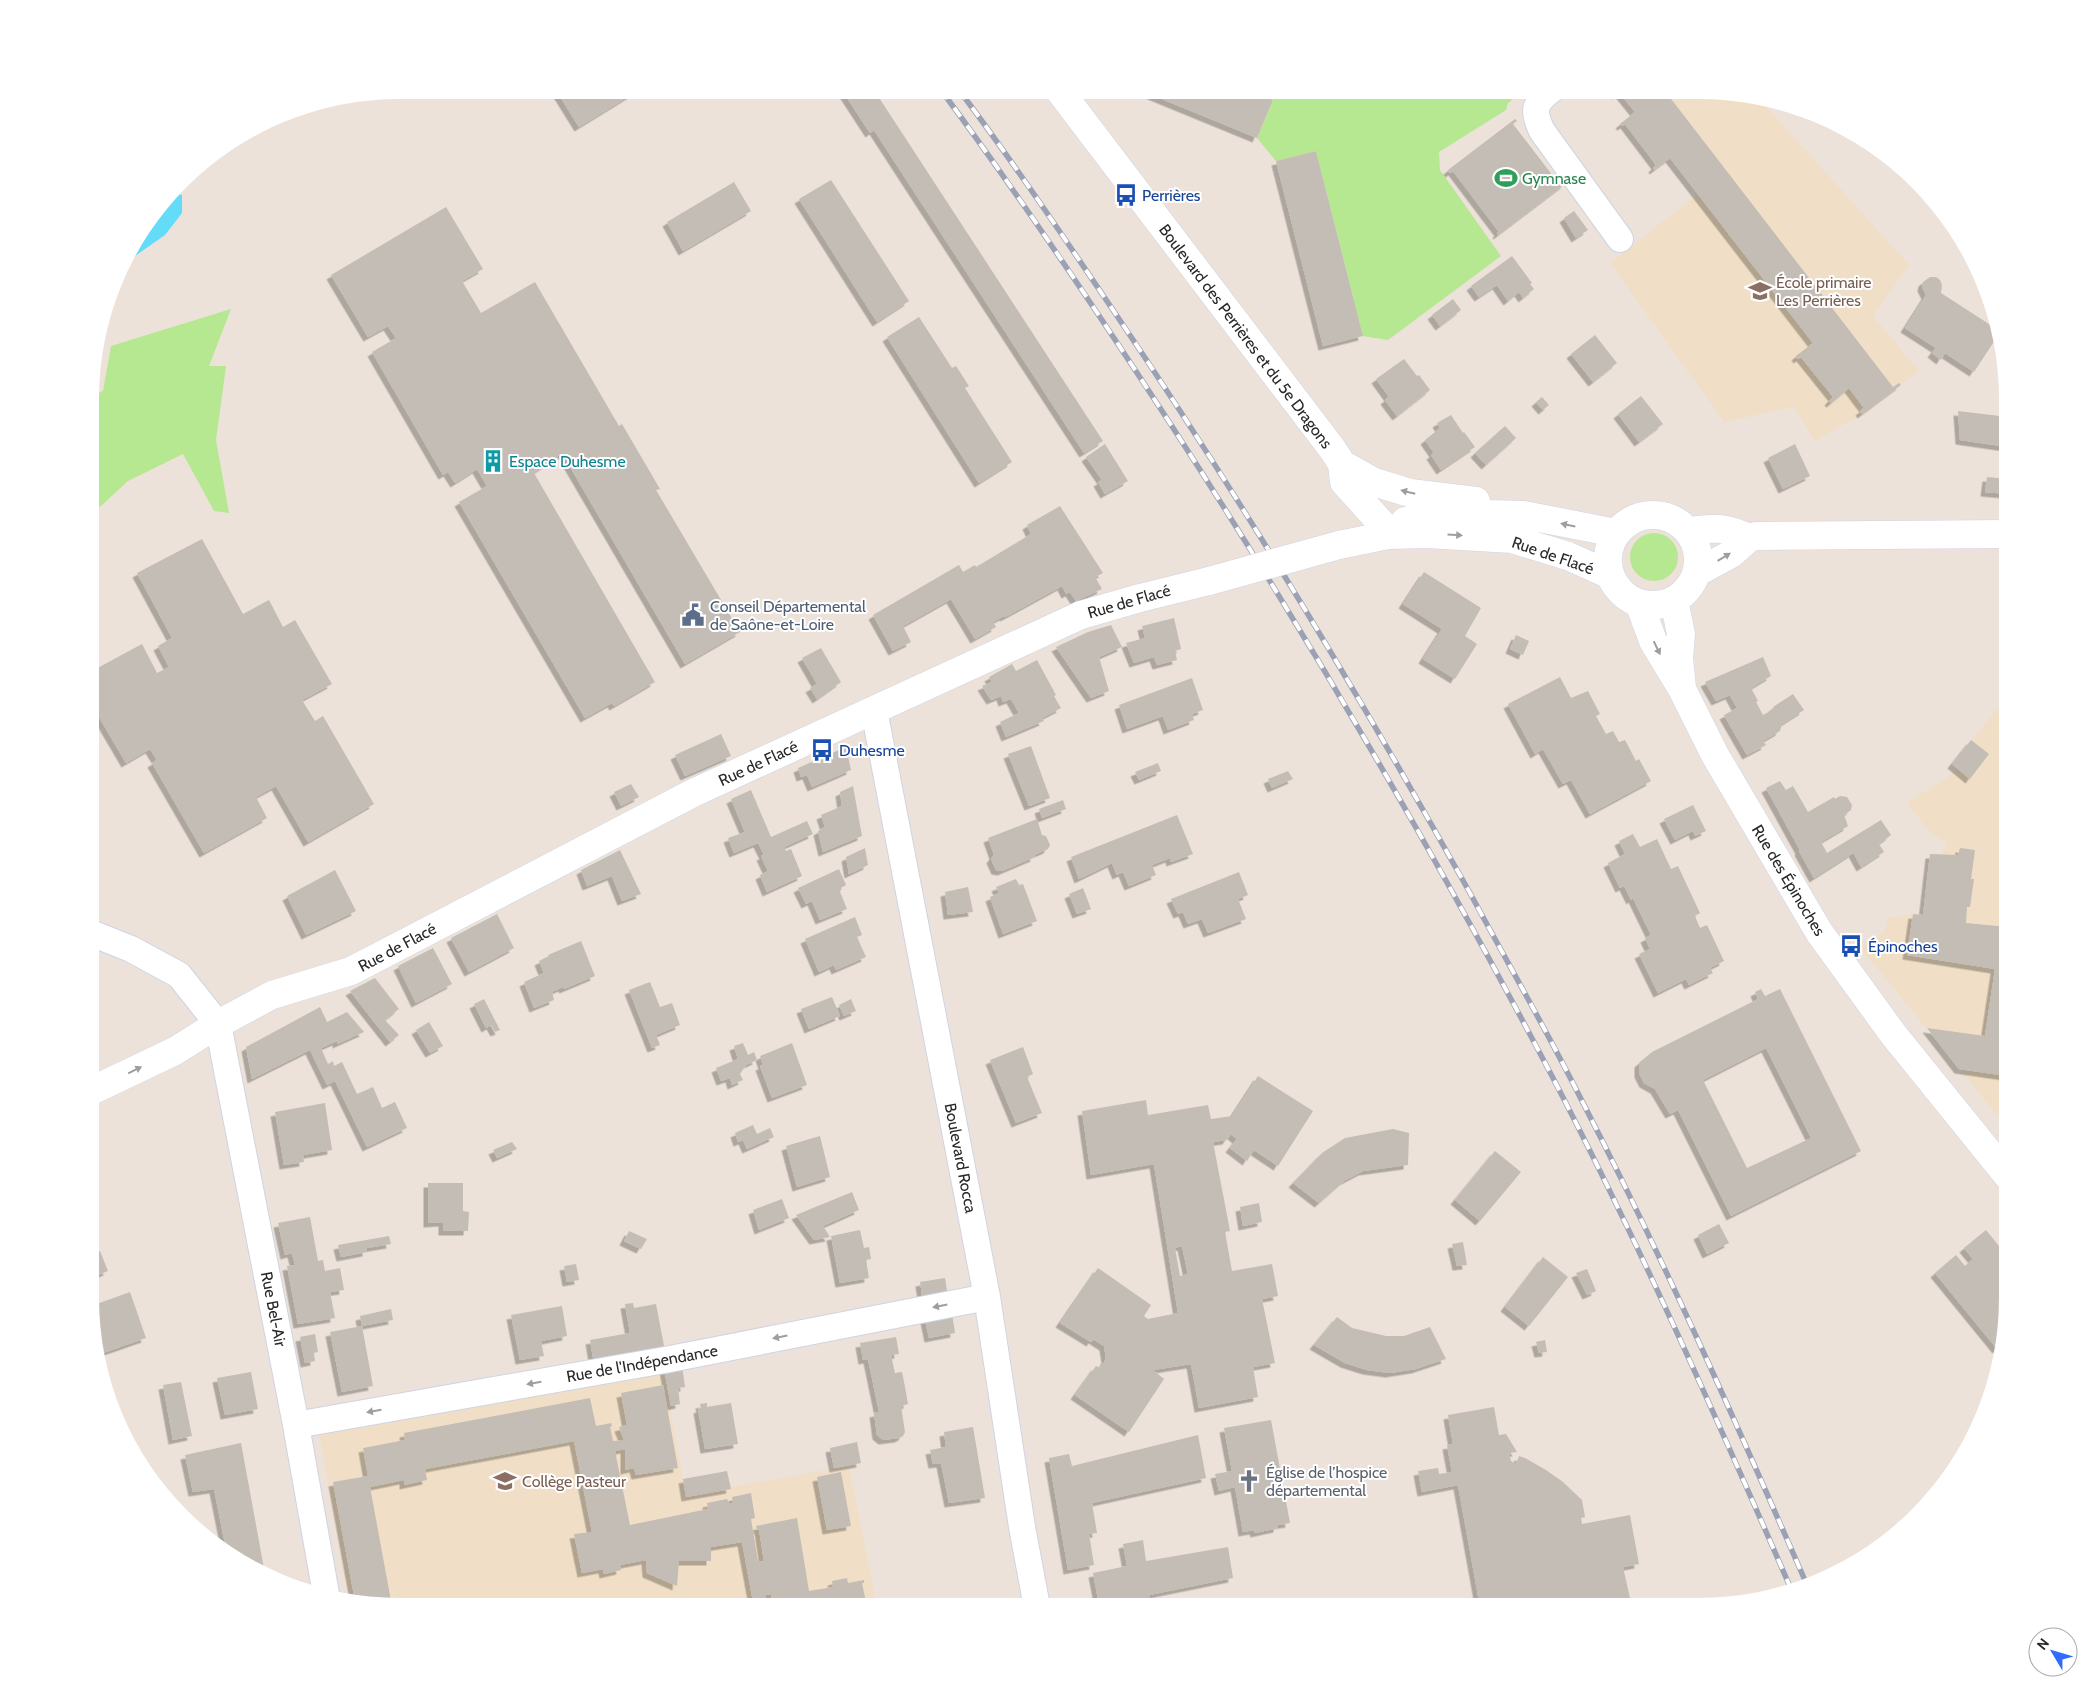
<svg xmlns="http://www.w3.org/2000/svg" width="2098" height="1697" font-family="Cabin,sans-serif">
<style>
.education{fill:#f0dfc6}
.green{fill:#b5e890}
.water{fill:#62dcf8}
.building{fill:#c3bdb5;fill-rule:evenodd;filter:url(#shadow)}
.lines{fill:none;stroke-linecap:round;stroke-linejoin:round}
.street-casing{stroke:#ced4e3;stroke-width:28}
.secondary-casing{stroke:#ced4e3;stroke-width:29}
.street{stroke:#fff;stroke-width:26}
.secondary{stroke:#fff;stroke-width:28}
.rail-casing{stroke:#9ba1b5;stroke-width:5.5}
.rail{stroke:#fff;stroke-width:4;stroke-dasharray:11;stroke-linecap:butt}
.secondary-bridge-casing{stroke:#ced4e3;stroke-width:29;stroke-linecap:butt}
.secondary-bridge{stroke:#fff;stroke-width:28}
.oneway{fill:#9e9e9e}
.labels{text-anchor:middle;stroke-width:4;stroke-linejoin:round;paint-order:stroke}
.leisure-label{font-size:16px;fill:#27864d;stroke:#fff;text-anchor:start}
.transit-label{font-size:16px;fill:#164399;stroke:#fff;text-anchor:start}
.education-label{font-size:16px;fill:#785e54;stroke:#fff;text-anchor:start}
.street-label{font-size:16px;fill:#282828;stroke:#fff}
.culture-label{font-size:16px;fill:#0d838f;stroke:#fff;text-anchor:start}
.service-label{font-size:16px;fill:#4e5e75;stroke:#fff;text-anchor:start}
.worship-label{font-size:16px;fill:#5b616d;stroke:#fff;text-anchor:start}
</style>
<defs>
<filter id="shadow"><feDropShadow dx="-4.5" dy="4.5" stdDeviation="0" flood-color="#0004"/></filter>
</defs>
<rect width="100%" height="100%" fill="#ece2d9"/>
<path class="education" d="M1617 91H1719L1756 99 1765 105 1909 265 1873 316 1919 371 1862 414 1815 441 1794 407 1724 422 1610 263 1698 194 1670 158 1654 170 1653 168 1656 165 1625 124 1622 126 1620 124 1635 112 1619 92 1616 95 1614 93Z
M2008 696 2007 1127 1860 947 1884 932 1888 918 1913 914H1923L1930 854 1941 855 1947 842 1933 836 1907 803 1958 770 1952 764Z
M663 1369 686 1495 849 1466 877 1607 379 1606 350 1600 319 1434Z"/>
<path class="green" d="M1251 90 1523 91 1508 103 1506 110 1439 152 1440 170 1501 256 1388 340 1363 336 1316 151 1276 161 1257 138 1273 100Z
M231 309 209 366H226L216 440 229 513 214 511 183 454 128 481 92 514 93 395 103 391 111 346Z
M1630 557a24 24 0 1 1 48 0a24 24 0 1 1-48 0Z"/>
<path class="water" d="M174 192 182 195V213L165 235 125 263 131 245Z"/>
<path class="building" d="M556 90H639L579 127Z
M842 90H874L1103 441 1084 453 874 130 870 133Z
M1140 90H1251L1273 100 1257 138Z
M1617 91H1665L1893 387 1899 383 1901 385 1862 414 1860 411 1864 408 1849 388 1831 403 1829 401 1833 397 1801 357 1798 359 1796 356 1813 343 1670 158 1654 170 1653 168 1656 165 1625 124 1622 126 1620 124 1635 112 1619 92 1616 95 1614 93Z
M1515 119 1517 121 1513 124 1560 185 1564 182 1565 184 1498 235 1497 233 1499 232 1453 171 1450 173 1448 170Z
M1316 151 1363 336 1323 346 1276 161Z
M831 180 909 301 877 322 799 199Z
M734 182 751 211 683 251 667 222Z
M446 207 483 269 462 281 481 313 535 282 619 426 622 424 660 489 656 490 740 632 685 664 562 453 534 473 655 682 614 706 612 703 585 718 459 502 487 486 477 469 455 483 448 472 443 475 372 352 396 338 388 326 368 337 331 275Z
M1574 211 1588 230 1576 238 1564 218Z
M1512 256 1532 283 1530 284 1534 289 1523 298 1519 292 1508 301 1497 285 1479 297 1471 286Z
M1930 277H1936L1940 280 1942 285 1941 293 1992 326 1993 325 1996 341 1995 340 1974 372 1945 353 1941 360 1932 353 1936 348 1905 328 1926 295 1922 287 1923 282Z
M1453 299 1461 310 1440 326 1432 315Z
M919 317 952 368 956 366 969 386 965 388 1012 462 979 483 887 337Z
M1595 335 1617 363 1593 382 1571 354Z
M1404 359 1417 376 1419 375 1430 390 1397 416 1385 400 1389 397 1376 379Z
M1641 396 1663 424 1639 442 1618 414Z
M1542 397 1549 405 1543 410 1536 402Z
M1958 411 2008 417V447L1960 440Z
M1451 415 1463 433 1464 432 1475 447 1441 470 1431 455 1434 453 1425 440 1440 428 1437 423Z
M1505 426 1516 438 1486 465 1475 453Z
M1105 444 1128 481 1105 494 1098 482 1102 480 1086 457Z
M1795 444 1810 476 1783 489 1768 458Z
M1987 477 2008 479V494L1985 492Z
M1060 506 1103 573 1095 577 1102 589 1076 601 1070 592 1066 594 1062 586 1005 617 1004 616 993 622 996 627 975 639 951 599 903 626 911 642 893 651 873 615 959 565 963 572 975 565 976 567 1031 534 1027 525Z
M202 539 243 614 269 600 283 627 295 620 332 684 302 700 315 721 323 716 374 804 308 842 276 786 256 797 267 818 204 853 152 763 157 760 150 749 126 763 92 705V671L142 644 157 673 169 667 158 646 172 638 137 573Z
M1424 572 1481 608 1465 636 1477 644 1455 679 1423 659 1442 629 1403 604Z
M1174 618 1181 649 1175 651 1177 660 1157 665 1154 657 1134 663 1126 643 1145 638 1142 626Z
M1111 625 1122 647 1099 657 1109 691 1091 698 1056 647 1088 632Z
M1516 635 1529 641 1523 655 1510 649Z
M821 648 841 682 817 699 810 688 817 684 802 658Z
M1763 657 1771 676 1751 688 1758 701 1756 702 1763 715 1774 709 1773 707 1793 694 1804 710 1782 724 1780 731 1763 741 1766 745 1747 755 1724 715 1737 708 1730 695 1716 701 1705 682Z
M1037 660 1056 695 1054 696 1061 708 1042 718 1044 721 1006 737 1000 722 1019 713 1011 699 1003 702 1001 696 991 700 982 686 992 682 989 677 1012 664 1016 671Z
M1560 677 1571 698 1588 691 1600 714 1596 716 1606 734 1613 731 1619 742 1625 740 1636 761 1639 759 1651 781 1590 814 1571 780 1563 784 1543 749 1535 754 1508 704Z
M1192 678 1203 710 1192 714 1194 720 1168 730 1163 716 1127 729 1119 705Z
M721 734 731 756 685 776 675 755Z
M1971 740 1989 754 1970 779 1952 764Z
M1031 746 1050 798 1029 806 1008 754Z
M846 747 851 770 812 787 807 775 801 777 798 768Z
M1158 763 1161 771 1139 780 1135 772Z
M1288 771 1293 779 1272 788 1268 779Z
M1780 781 1786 790 1793 786 1808 812 1834 797 1835 799 1840 796 1847 797 1852 805 1851 810 1844 815 1848 826 1821 842 1827 853 1881 820 1891 835 1879 844 1884 852 1861 867 1848 843 1853 853 1814 878 1799 851 1800 850 1766 788Z
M631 784 639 797 621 806 614 792Z
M853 786 862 836 823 852 818 831 825 827 821 815 842 806 840 792Z
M751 790 771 837 807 821 813 834 784 847 786 851 791 849 802 876 767 892 760 875 768 871 761 856 764 855 758 843 734 853 728 838 745 832 731 799Z
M1063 800 1066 809 1042 818 1039 809Z
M1693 805 1706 831 1695 836 1693 831 1675 840 1664 819Z
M1177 815 1193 854 1171 862 1170 858 1152 865 1156 875 1129 886 1123 872 1117 875 1112 863 1079 879 1071 857Z
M1037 819 1042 835 1046 836 1050 845 1048 849 1034 855 1035 857 1002 871 996 870 991 859 994 855 988 838Z
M1633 834 1640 847 1657 839 1671 869 1678 866 1700 913 1695 916 1700 928 1707 925 1724 961 1710 968 1713 973 1689 985 1686 979 1658 993 1639 954 1650 949 1645 938 1651 935 1633 898 1631 900 1624 886 1620 888 1608 863 1625 854 1619 841Z
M865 848 868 865 849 874 846 857Z
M1960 848 1975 850 1971 879H1974L1970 907H1967L1966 923 2008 927V1000L2003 1039H2008L2007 1076 1959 1069 1927 1028 1985 1036 1995 969 1907 955 1913 914 1923 915 1930 854 1958 855Z
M620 850 641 894 622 901 612 876 587 886 581 870Z
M839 869 846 885 839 889 847 909 820 920 812 901 806 904 798 888Z
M335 870 356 911 306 935 287 896Z
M1239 872 1248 895 1238 899 1246 919 1208 933 1202 919 1188 924 1183 912 1178 914 1171 899Z
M1016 879 1019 885 1023 884 1037 921 1003 934 990 897 999 893 996 887Z
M968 887 973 912 948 915 945 892Z
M1083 888 1091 909 1077 914 1069 894Z
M497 914 514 948 469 972 451 938Z
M855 917 862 935 857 937 866 957 836 970 834 965 819 972 805 939Z
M581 941 595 976 564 989 563 987 552 992 554 1000 534 1008 524 982 544 973 539 961 549 956 548 955Z
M433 948 452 984 416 1003 398 966Z
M375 978 399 1009 385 1020 399 1035 390 1042 350 991Z
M650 982 660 1007 672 1003 680 1025 656 1035 660 1045 652 1048 629 990Z
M1761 989 1765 996 1780 989 1861 1151 1731 1216 1678 1110 1670 1114 1655 1089 1644 1083 1639 1073V1063L1652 1052 1758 999 1755 992ZM1766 1048 1811 1138 1747 1168 1703 1080Z
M832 997 840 1016 809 1029 801 1009Z
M484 999 500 1030 495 1032 491 1025 486 1028 474 1004Z
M851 999 856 1011 844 1016 839 1005Z
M320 1007 327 1022 347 1012 364 1032 337 1044V1041L321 1048 328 1064 333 1061 334 1066 342 1062 357 1094 373 1087 382 1108 395 1102 407 1128 367 1147 335 1081 327 1085 310 1050 252 1079 246 1047Z
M429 1022 443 1046 430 1053 416 1030Z
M743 1043 748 1055 754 1052 757 1060 746 1065 740 1074 743 1080 732 1085 730 1078 721 1081 716 1068 738 1059 734 1046Z
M792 1043 807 1085 772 1098 760 1066 763 1065 760 1056Z
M1023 1047 1033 1074 1027 1077 1042 1113 1016 1123 990 1060Z
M1258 1076 1313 1111 1278 1166 1254 1150 1247 1161 1230 1148 1237 1139 1231 1134 1227 1140 1213 1142 1230 1231 1225 1232 1232 1271 1272 1264 1278 1296 1262 1299 1275 1363 1253 1367 1258 1397 1199 1408 1191 1364 1153 1370 1164 1379 1129 1432 1075 1395 1096 1366 1100 1368 1106 1359 1104 1346 1093 1339 1091 1342 1060 1323 1098 1268 1151 1305 1144 1316 1148 1319 1178 1313 1154 1164 1091 1175 1082 1111 1146 1100 1148 1115 1208 1105 1211 1119 1232 1116ZM1182 1246 1188 1274 1180 1276 1175 1248Z
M325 1103 332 1150 303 1155 304 1162 284 1165 275 1112Z
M753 1125 757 1134 770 1128 774 1137 747 1149 743 1140 738 1142 735 1133Z
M1393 1129 1409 1133 1408 1165 1363 1171 1344 1181 1319 1203 1293 1183 1322 1153 1345 1138Z
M820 1136 830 1177 797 1187 786 1146Z
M512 1142 517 1149 497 1158 493 1150Z
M1495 1151 1521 1172 1480 1221 1455 1200Z
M428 1183H463V1211L469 1212 468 1231H443V1222L428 1223Z
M852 1192 859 1210 823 1226 830 1237 814 1240 796 1215Z
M782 1199 789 1218 759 1230 753 1210Z
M1259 1203 1262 1222 1243 1226 1240 1207Z
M310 1217 318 1261 323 1260 325 1271 340 1268 344 1290 330 1292 335 1318 298 1324 287 1266 295 1265 292 1253 285 1255 278 1223Z
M1719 1224 1729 1243 1707 1254 1698 1235Z
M860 1230 864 1248 869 1247 871 1259 866 1260 869 1278 840 1283 831 1236Z
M1986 1230 2007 1256V1319L2001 1345 1997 1349 1935 1273 1956 1255 1965 1266 1973 1259 1964 1248Z
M629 1231 647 1239 641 1249 624 1241Z
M389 1236 391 1244 367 1248V1252L341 1257 338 1245Z
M1463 1242 1467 1265 1457 1266 1452 1244Z
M100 1251 108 1271 91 1278V1255Z
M1543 1257 1568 1277 1529 1326 1505 1307Z
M576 1264 579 1280 567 1282 564 1266Z
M1587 1269 1596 1291 1587 1295 1576 1273Z
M945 1278 948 1297 923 1301 920 1282Z
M130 1292 146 1338 100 1354 91 1319V1306Z
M633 1303 634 1308 656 1304 665 1351 594 1363 590 1340 630 1333 625 1304Z
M562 1306 567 1336 541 1341 544 1356 520 1360 511 1315Z
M391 1309 393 1320 362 1326 360 1316Z
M952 1314 955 1333 929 1338 925 1319Z
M1337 1317 1352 1328 1386 1336H1404L1430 1327 1446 1359 1416 1369 1390 1373 1367 1370 1345 1363 1314 1345Z
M362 1326 373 1386 342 1392 330 1332Z
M315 1334 318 1352 314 1353 315 1361 305 1363 300 1337Z
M896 1337 899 1354 891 1355 895 1373 902 1372 905 1387 908 1404 901 1406 905 1432 903 1436 899 1438 883 1440 877 1435 874 1413 879 1412 868 1359 863 1360 860 1343Z
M1545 1340 1547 1352 1539 1353 1536 1342Z
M682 1366 685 1387 678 1388 680 1404 671 1406 664 1368Z
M251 1372 258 1409 225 1415 217 1378Z
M181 1382 192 1436 173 1440 163 1385Z
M663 1385 678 1468 636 1475 634 1468 625 1470V1449L615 1451 630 1525 708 1509 707 1503 727 1499 729 1504 733 1503 732 1497 751 1493 755 1518 751 1519 758 1561 764 1562 759 1529 757 1530 756 1526 797 1518 809 1591 833 1587 832 1581 847 1578 848 1583 864 1580V1583H862L867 1607H773L771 1594 765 1595 767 1607H754L742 1542 711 1547V1561H679L677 1586 647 1573 646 1560 620 1565 621 1570 604 1574 603 1569 582 1573 574 1534 592 1532 574 1441 425 1469 427 1480 404 1485V1480L370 1487 392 1606H379L355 1601 333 1482 368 1476 363 1448 405 1440 404 1433 590 1398 596 1426 611 1423 612 1426 610 1427 613 1441 624 1440 619 1427 627 1425 621 1393Z
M707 1403V1407L731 1403 738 1444 705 1449 698 1409 701 1408 700 1404Z
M1494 1407 1499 1435 1506 1434 1517 1452 1509 1453 1511 1461 1516 1464 1519 1456 1525 1458 1546 1470 1563 1482 1582 1500 1585 1517 1581 1518 1582 1524 1630 1515 1639 1564 1623 1567 1632 1607H1469L1468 1603 1479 1601 1458 1485 1422 1492 1418 1471 1438 1468 1439 1474 1452 1472 1447 1445 1453 1444 1448 1415Z
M1271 1420 1290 1523 1278 1525V1528L1255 1533 1254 1530 1243 1532 1235 1487 1219 1491 1215 1474 1232 1471 1224 1428Z
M973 1427 985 1498 949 1503 941 1463 933 1464 930 1450 946 1447 944 1432Z
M1198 1435 1206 1478 1092 1503 1097 1533 1089 1534 1094 1565 1068 1570 1049 1458 1069 1454 1072 1466Z
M857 1442 861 1463 834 1468 830 1448Z
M241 1443 265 1574 226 1549 214 1489 193 1492 185 1455Z
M727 1471 731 1489 686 1497 683 1479Z
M841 1472 851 1526 827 1530 817 1477Z
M1143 1540 1146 1561 1228 1547 1233 1578 1149 1595 1151 1607H1117L1116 1601 1099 1604 1093 1573 1127 1566 1123 1544Z"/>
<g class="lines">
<defs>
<path id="street" d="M1550 91C1533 104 1533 112 1542 131L1620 239
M874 710 987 1297 1022 1527 1037 1607
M91 933 131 949 179 975 218 1024 296 1425 326 1594
M296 1425 665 1360 987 1297"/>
<path id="secondary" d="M1059 90 1333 450 1342 464 1344 482 1381 523 1388 535
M1342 464 1374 482 1410 493 1476 501
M1608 560a45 45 0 1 1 90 0a45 45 0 1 1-90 0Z
M1405 521 1453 513 1524 515 1616 533
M1688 531C1716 528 1723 526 1749 538
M1339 545 1388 535 1427 534 1512 539 1568 556 1610 575
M1696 573 1731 554 1749 538 1756 536 2008 534
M1674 600 1681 634 1679 658 1682 688
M1639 603 1653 641 1682 689 1715 755 1819 932 1893 1034 2007 1175
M91 1091 175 1051 218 1024 272 995 351 971 693 793 1081 615 1140 598 1209 581"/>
</defs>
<use href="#street" class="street-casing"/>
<use href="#secondary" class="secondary-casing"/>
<use href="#street" class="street"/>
<use href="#secondary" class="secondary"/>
<defs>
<path id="rail" d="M941 90C1024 202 1101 317 1177 434 1312 643 1437 857 1553 1078 1639 1244 1716 1416 1791 1589
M959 90C1013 162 1063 236 1113 310 1241 499 1359 694 1470 893 1507 962 1546 1029 1581 1099 1663 1258 1736 1422 1807 1585"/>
</defs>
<use href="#rail" class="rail-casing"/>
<use href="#rail" class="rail"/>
<defs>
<path id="secondary-bridge" d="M1209 581 1339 545"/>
</defs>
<use href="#secondary-bridge" class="secondary-bridge-casing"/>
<use href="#secondary-bridge" class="secondary-bridge"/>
</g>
<defs><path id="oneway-solid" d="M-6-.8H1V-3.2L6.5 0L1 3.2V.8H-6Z" transform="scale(1.25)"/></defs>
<g class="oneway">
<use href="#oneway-solid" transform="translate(1408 492) rotate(-166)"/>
<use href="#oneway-solid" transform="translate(1568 525) rotate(-168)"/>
<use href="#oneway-solid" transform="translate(1455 535) rotate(3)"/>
<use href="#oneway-solid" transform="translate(1724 557) rotate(-31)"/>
<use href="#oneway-solid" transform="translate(1657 648) rotate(64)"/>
<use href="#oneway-solid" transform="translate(135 1070) rotate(-26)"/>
<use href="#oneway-solid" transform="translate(940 1306) rotate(169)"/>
<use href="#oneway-solid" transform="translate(780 1337) rotate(169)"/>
<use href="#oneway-solid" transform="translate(534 1383) rotate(170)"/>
<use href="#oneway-solid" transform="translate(374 1411) rotate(170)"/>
</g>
<defs>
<symbol id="stadium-bare" viewBox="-9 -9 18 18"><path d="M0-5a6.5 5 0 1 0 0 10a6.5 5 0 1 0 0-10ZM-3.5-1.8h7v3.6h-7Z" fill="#2e9e5b" stroke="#fff" stroke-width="2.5" paint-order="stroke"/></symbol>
<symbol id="bus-bare" viewBox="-9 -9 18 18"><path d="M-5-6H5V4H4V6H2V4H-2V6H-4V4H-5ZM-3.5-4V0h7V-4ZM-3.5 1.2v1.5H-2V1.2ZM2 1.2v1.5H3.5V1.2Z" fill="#1a4fb4" stroke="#fff" stroke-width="2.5" paint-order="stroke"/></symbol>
<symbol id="school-bare" viewBox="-9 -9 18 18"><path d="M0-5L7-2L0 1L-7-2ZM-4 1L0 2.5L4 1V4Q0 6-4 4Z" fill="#8d6e63" stroke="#fff" stroke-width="2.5" paint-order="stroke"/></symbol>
<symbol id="building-bare" viewBox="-9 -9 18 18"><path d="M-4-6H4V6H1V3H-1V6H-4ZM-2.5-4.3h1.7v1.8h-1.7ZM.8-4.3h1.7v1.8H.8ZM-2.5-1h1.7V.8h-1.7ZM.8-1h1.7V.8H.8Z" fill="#0f9aa8" stroke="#fff" stroke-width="2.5" paint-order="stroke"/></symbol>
<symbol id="civic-bare" viewBox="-9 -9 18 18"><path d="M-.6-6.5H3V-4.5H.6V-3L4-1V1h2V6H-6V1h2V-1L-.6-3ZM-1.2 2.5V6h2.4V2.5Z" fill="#5c6f8a" stroke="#fff" stroke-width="2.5" paint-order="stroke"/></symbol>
<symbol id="church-bare" viewBox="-9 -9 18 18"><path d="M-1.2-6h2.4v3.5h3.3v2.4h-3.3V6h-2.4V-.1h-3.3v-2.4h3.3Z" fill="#6b7280" stroke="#fff" stroke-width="2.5" paint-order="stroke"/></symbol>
</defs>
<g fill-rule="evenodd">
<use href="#stadium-bare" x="1490" y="162" width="32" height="32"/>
<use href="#bus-bare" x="1110" y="179" width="32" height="32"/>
<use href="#school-bare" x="1744" y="275" width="32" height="32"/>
<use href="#building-bare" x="477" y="445" width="32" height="32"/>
<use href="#civic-bare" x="677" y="599" width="32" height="32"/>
<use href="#bus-bare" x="806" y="734" width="32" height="32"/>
<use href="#bus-bare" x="1835" y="930" width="32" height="32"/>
<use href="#school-bare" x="489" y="1465" width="32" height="32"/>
<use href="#church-bare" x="1233" y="1465" width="32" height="32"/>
</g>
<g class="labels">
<g class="leisure-label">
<text x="1522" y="184">Gymnase</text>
</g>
<g class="transit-label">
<text x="1142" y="201">Perrières</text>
<text x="839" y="756">Duhesme</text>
<text x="1868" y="952">Épinoches</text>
</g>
<g class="education-label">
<text x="1776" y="288">École primaire<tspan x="1776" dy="18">Les Perrières</tspan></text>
<text x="522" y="1487">Collège Pasteur</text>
</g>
<g class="street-label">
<text transform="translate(1246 336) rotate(53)" y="6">Boulevard des Perrières et du 5e Dragons</text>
<text transform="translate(1553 555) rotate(19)" y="6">Rue de Flacé</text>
<text transform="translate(1129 601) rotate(-16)" y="6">Rue de Flacé</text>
<text transform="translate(758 763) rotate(-25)" y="6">Rue de Flacé</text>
<text transform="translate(1789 880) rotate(59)" y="6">Rue des Épinoches</text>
<text transform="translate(397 947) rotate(-28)" y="6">Rue de Flacé</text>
<text transform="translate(961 1158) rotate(79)" y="6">Boulevard Rocca</text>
<text transform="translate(274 1309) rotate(79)" y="6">Rue Bel-Air</text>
<text transform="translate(642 1363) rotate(-10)" y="6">Rue de l'Indépendance</text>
</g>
<g class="culture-label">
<text x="509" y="467">Espace Duhesme</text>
</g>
<g class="service-label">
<text x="710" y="612">Conseil Départemental<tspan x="710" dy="18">de Saône-et-Loire</tspan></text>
</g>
<g class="worship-label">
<text x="1266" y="1478">Église de l’hospice<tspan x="1266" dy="18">départemental</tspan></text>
</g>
</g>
<path d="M0 0H2098V1697H0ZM399 99H1699A300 300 0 0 1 1999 399V1298A300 300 0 0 1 1699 1598H399A300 300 0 0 1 99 1298V399A300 300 0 0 1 399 99Z" fill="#fff" fill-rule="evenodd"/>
<g transform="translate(2053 1652) rotate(308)"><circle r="24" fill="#ffffff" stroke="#a9a9a9"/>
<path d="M0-4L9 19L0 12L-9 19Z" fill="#336aff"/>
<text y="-8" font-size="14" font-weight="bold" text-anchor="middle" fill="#282828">N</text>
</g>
</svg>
